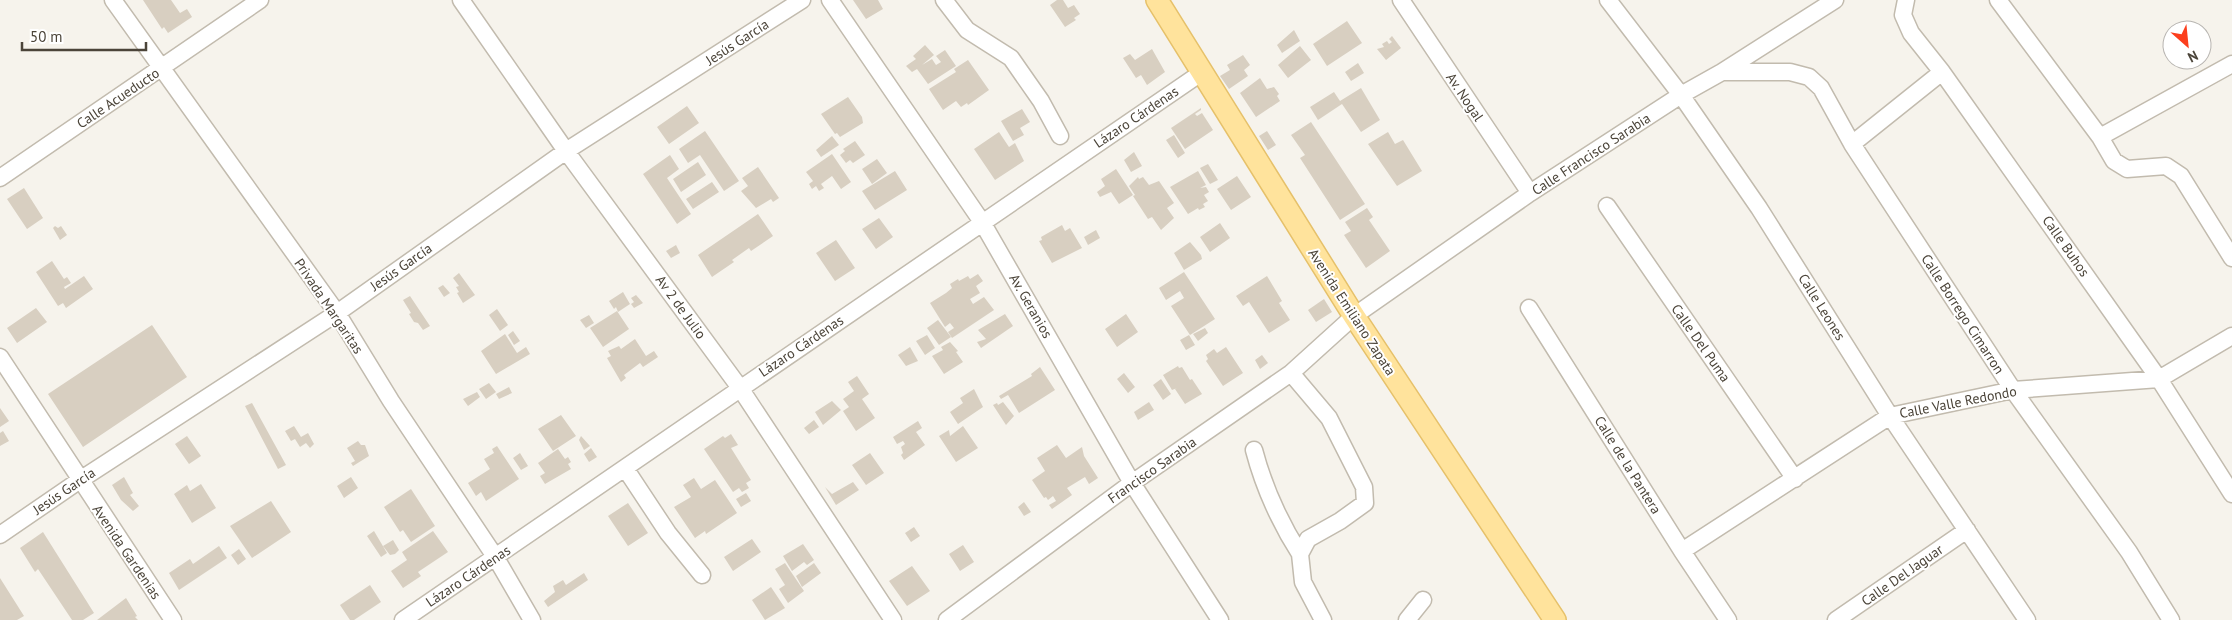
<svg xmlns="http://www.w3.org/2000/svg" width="2232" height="620" font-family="'PT Sans',sans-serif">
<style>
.building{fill:#d8cfc1}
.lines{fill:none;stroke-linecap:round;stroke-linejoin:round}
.minor-casing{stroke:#c2bbae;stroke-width:19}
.major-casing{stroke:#e6c16a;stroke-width:24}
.minor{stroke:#fff;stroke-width:16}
.major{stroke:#ffe39c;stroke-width:21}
.labels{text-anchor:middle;stroke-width:4;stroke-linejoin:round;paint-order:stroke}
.street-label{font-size:14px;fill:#4b4439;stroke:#fff}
</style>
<rect width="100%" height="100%" fill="#f6f3ec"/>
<path class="building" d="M143 0H171L180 13 187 9 192 17 168 33 164 27 162 29Z
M853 0H878L883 9 866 19Z
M1057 0H1063L1068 8 1074 5 1080 14 1074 18 1076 20 1065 27 1050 5Z
M1347 21 1362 43 1327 66 1313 44Z
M1294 30 1300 41 1282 53 1277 45Z
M1392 36 1401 48 1386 60 1377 49 1384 47 1382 44 1387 41 1389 44 1392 42 1389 39Z
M925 45 934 55 922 65 932 59 936 65 941 62 936 56 945 50 956 66 928 84 917 69 912 72 906 66 916 59 913 56Z
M1300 46 1311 60 1288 78 1278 65Z
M1152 49 1165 72 1147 85 1141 75 1136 78 1123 58 1130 54 1135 60Z
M1243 55 1250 65 1244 70 1248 76 1229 89 1220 76 1230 70 1227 65Z
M968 60 989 90 968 105 967 103 961 107 956 101 943 110 929 89 956 72 954 69Z
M1358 63 1364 73 1351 81 1345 72Z
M1260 78 1267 89 1274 87 1279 94 1277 96 1280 101 1256 117 1240 93Z
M1361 88 1380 120 1361 132 1342 104 1318 120 1310 107 1334 92 1340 101Z
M848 97 862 117 863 123 840 137 837 133 835 134 821 114Z
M687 106 699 123 669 144 657 127Z
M1201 108V110L1195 114 1197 116 1202 113 1213 130 1185 149 1171 128Z
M1022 109 1030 122 1020 128 1024 135 1013 141 1001 121Z
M1311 122 1365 204 1340 220 1300 158 1305 155 1291 135Z
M705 131 739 181 724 191 700 155 688 163 679 149Z
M1267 131 1276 145 1268 150 1259 136Z
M999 132 1009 147 1015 143 1024 161 995 180 974 149Z
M1388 132 1395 144 1403 140 1422 171 1397 186 1368 144Z
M1174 135 1185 153 1178 158 1166 140Z
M832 136 839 145 821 157 816 150Z
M855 141 865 155 853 163 850 160 846 163 840 155 845 151 843 149Z
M1134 152 1142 166 1131 172 1124 160Z
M832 154 851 182 841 189 832 176 821 184 824 188 819 191 816 186 812 189 809 184 813 181 806 172Z
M670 155 679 169 667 178 691 214 677 224 643 174Z
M877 159 887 173 872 184 862 169Z
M698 162 706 175 681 192 673 179Z
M1208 164 1218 180 1210 184 1200 168Z
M758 167 779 198 773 202 771 199 756 208 741 191 748 186 742 178Z
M1116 169 1133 195 1119 204 1111 192 1100 197 1097 192 1105 186 1101 179Z
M895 171 907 190 875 210 862 191Z
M1198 171 1206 185 1200 188 1206 187 1209 192 1204 195 1208 201 1203 204 1205 207 1199 210 1198 208 1188 214 1170 187Z
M1237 176 1251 197 1231 210 1217 189Z
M1138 177 1139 179 1143 177 1149 185 1159 181 1174 203 1167 208 1174 218 1161 230 1152 217 1148 219 1133 196 1135 195 1129 186Z
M712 182 719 192 693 209 686 199Z
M24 188 43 218 27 229 7 199Z
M1367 208 1373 217 1369 220 1390 251 1366 268 1344 235 1351 231 1345 222Z
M758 214 773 236 751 251 749 248 732 260 734 262 712 277 698 255Z
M879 218 893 237 876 249 862 229Z
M1220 223 1230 238 1210 252 1200 237Z
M1062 225 1065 231 1070 228 1082 248 1052 263 1039 241 1042 240 1041 237Z
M55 226 58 228 61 226 67 235 60 240 53 228Z
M1096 230 1100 238 1088 245 1084 237Z
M836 240 855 268 835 281 816 253Z
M1190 242 1201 255 1202 259 1184 270 1174 253Z
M676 245 680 253 671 258 666 251Z
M52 261 64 279 67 277 71 283 64 287 65 289 84 276 93 289 66 308 63 303 58 306 36 272Z
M1184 272 1215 319 1190 335 1171 306 1184 298 1180 291 1166 300 1159 288Z
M459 273 475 295 463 303 457 293 459 292 456 287 459 286 453 278Z
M978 274 983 281 976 286 980 293 970 299 973 304 984 297 994 310 952 338 948 332 954 328 950 323 945 327 930 303 946 293 952 288 950 284 958 279 959 281 968 276 970 279Z
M1267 276 1282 301 1279 303 1290 320 1269 333 1249 302 1243 306 1236 296Z
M443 285 450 293 444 297 438 288Z
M623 292 630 304 618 312 616 307 614 309 609 301Z
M636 295 643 303 634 308 631 304 634 302 631 298Z
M410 296 430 326 423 330 418 323 414 322 409 314 411 313 403 300Z
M1324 299 1332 312 1316 322 1308 310Z
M36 308 47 322 17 343 7 328Z
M497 309 508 325 500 331 489 315Z
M617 311 629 329 603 347 590 328Z
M1005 314 1013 326 981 348 977 342 986 339 978 330Z
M1126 314 1138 332 1117 347 1105 329Z
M589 315 594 323 586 328 580 320Z
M938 320 951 337 939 345 927 328Z
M152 325 187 377 83 447 48 394Z
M1205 328 1208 333 1198 341 1193 334Z
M513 331 520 341 514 345 508 335Z
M505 334 517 353 526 347 530 354 496 374 481 351Z
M927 335 935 348 925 355 916 341Z
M1189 335 1195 345 1186 350 1180 340Z
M635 339 646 356 654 351 658 357 643 367 640 363 624 375 626 378 621 382 607 358 611 356 608 351 619 346 621 349Z
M950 342 958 351 956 352 963 362 944 374 932 356 943 350 941 347Z
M910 347 918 361 906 366 898 355Z
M1226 347 1243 373 1223 386 1206 361 1208 359 1206 355 1214 349 1217 353Z
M1262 355 1268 363 1260 369 1255 360Z
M1178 366 1179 368 1182 367 1190 380 1192 379 1202 394 1185 404 1175 389 1177 388 1172 390 1163 375Z
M1040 367 1055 390 1019 413 1008 395 1001 399 999 396 1032 376 1031 374Z
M1124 373 1135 387 1128 393 1117 379Z
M857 376 869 394 862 399 875 418 856 431 843 411 849 407 843 399 854 391 848 382Z
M1161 379 1171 394 1163 400 1153 385Z
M489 383 496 392 486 399 479 389Z
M509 387 512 393 499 399 496 394Z
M974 389 983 407 958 424 950 412 963 403 960 398Z
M477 392 480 397 468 406 463 399Z
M832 401 841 410 823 425 815 412Z
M1003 402 1014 416 1006 425 993 405 997 403 998 405Z
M1149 402 1154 410 1138 420 1134 412Z
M252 403 286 465 278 469 245 406Z
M0 408 9 421 0 427Z
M561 415 576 436 553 451 538 429Z
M814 420 819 427 809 434 804 428Z
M918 421 922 428 916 432 925 445 904 460 901 455 903 453 901 447 905 444 903 441 897 444 893 437Z
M294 426 301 437 308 433 314 444 310 448 306 443 300 447 295 439 291 441 285 431Z
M963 426 978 448 956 462 939 436 949 430 950 436Z
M3 431 9 441 0 446V433Z
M731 434 738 445 731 448 751 480 746 483 749 488 742 492 739 488 733 492 704 449 723 436 725 438Z
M187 436 201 456 189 464 175 444Z
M581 436 590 446 584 450 579 440Z
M358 441 361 445H365L369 456 353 466 351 463 355 461 347 448Z
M1057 445 1066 458 1082 447 1084 456 1098 478 1089 484 1085 477 1067 488 1072 495 1052 509 1049 505 1056 501 1053 496 1048 500 1046 497 1044 498 1032 480 1045 471 1037 458Z
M497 446 519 479 486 501 481 492 476 496 468 483 490 469 484 459 494 453 492 449Z
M591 448 597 457 589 462 584 454Z
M558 449 565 459 568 457 571 462 568 464 571 469 545 484 540 476 545 473 538 463Z
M520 453 528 466 521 470 513 458Z
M870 453 884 473 866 485 852 465Z
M124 477 133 493 130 495 139 506 133 511 121 500 112 485Z
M351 477 358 488 344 498 337 486Z
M694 478 701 489 715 480 737 513 706 534 705 531 695 538 674 507 691 497 683 485Z
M853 482 859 490 836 505 825 487 832 494Z
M201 484 216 508 192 523 174 494 187 485 190 491Z
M411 489 435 526 411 542 403 530 400 532 384 507Z
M746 493 751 501 741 507 736 499Z
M271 501 291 532 252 558 230 526Z
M1024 502 1031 512 1024 516 1018 507Z
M628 503 648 533 628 546 608 516Z
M914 527 920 536 911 542 905 533Z
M374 531 387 553 381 557 367 536Z
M433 531 448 552 418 572 421 576 403 588 391 571 407 560 402 552Z
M43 532 94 613 83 620H72L38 569 35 572 20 548Z
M752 539 761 552 733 571 724 557Z
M393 540 399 550 395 554 390 555 383 546Z
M803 544 814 560 807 565 804 562 792 571 783 556Z
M963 545 974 562 960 571 949 554Z
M219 546 227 558 179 590 169 573 190 559 193 564Z
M239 549 246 559 238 565 231 555Z
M785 563 804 591 788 603 779 589 785 585 775 569Z
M814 563 821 573 802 587 796 576Z
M912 566 930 591 907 606 889 581Z
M584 573 588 580 548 607 544 601 555 592 553 586 563 580 566 585Z
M0 578 24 616 17 620H0Z
M370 585 381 602 354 620H350L340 605Z
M771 587 785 608 765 620 752 600Z
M126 598 137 616 135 617 138 620H97Z"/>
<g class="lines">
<defs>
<path id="minor" d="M113 0 337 313 391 401 496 558 532 620
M461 0 566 151 740 388 893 620
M830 0 982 222 1132 483 1220 620
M944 0 967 30 1011 58 1041 101 1060 136
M1401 0 1530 193
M1608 0 1681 95 1759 208 1890 416 2027 620
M1906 0 1903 15 1911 33 1942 72 2159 379 2232 494
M1998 0 2100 137 2114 161 2127 169 2166 166 2181 176 2232 258
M1722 72H1790L1809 77 1821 88 1852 144 2013 390 2129 552 2171 620
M2100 137 2232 64
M1852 144 1942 72
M0 178 260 0
M1607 206 1795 479
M1529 308 1682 551 1728 620
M0 357 173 620
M1291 373 1329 418 1364 487 1365 503 1340 521 1308 539 1300 554 1303 582 1323 620
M1254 450C1264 488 1279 521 1300 554
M625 468 668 533 702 575
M0 535 80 480 337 313 566 151 802 0
M1682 551 1890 416 2013 390 2159 379 2232 336
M403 620 1201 73
M947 620 1132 483 1291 373 1354 316 1530 193 1681 95 1722 72 1835 0
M1407 620 1423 600
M1836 620 1967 530"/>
<path id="major" d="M1157 0 1354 316 1555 620"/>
</defs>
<use href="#minor" class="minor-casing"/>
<use href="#major" class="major-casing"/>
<use href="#minor" class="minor"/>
<use href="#major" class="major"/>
</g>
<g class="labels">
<g class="street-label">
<text transform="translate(737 42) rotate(-33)" y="5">Jesús García</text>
<text transform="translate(1465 97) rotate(56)" y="5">Av. Nogal</text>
<text transform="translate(118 98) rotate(-34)" y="5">Calle Acueducto</text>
<text transform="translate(1136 117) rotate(-34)" y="5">Lázaro Cárdenas</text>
<text transform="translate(1591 154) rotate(-33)" y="5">Calle Francisco Sarabia</text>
<text transform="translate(2066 246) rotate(55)" y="5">Calle Buhos</text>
<text transform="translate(401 267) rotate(-35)" y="5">Jesús García</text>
<text transform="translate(329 306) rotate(56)" y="5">Privada Margaritas</text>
<text transform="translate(1031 306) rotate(60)" y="5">Av. Geranios</text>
<text transform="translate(681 307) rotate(54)" y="5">Av 2 de Julio</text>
<text transform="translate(1822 307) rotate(58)" y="5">Calle Leones</text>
<text transform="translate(1352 312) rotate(57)" y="5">Avenida Emiliano Zapata</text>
<text transform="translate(1963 314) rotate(57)" y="5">Calle Borrego Cimarron</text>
<text transform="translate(1701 343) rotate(55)" y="5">Calle Del Puma</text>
<text transform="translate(801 346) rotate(-34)" y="5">Lázaro Cárdenas</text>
<text transform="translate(1958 402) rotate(-11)" y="5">Calle Valle Redondo</text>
<text transform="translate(1628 465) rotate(58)" y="5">Calle de la Pantera</text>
<text transform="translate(1152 470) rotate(-35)" y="5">Francisco Sarabia</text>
<text transform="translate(64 491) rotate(-34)" y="5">Jesús García</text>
<text transform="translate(127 552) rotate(56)" y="5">Avenida Gardenias</text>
<text transform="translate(1902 575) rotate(-35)" y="5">Calle Del Jaguar</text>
<text transform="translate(468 576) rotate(-34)" y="5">Lázaro Cárdenas</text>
</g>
</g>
<g transform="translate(2187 45) rotate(153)"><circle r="24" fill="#ffffff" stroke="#b7b4b0"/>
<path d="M0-4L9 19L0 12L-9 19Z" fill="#fc3f1d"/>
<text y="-8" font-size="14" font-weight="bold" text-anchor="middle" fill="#4b4439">N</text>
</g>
<path d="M22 42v8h124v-8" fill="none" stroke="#4b4439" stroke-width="2.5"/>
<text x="30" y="42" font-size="15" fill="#4b4439" stroke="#ffffff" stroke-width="4" paint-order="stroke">50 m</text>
</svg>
